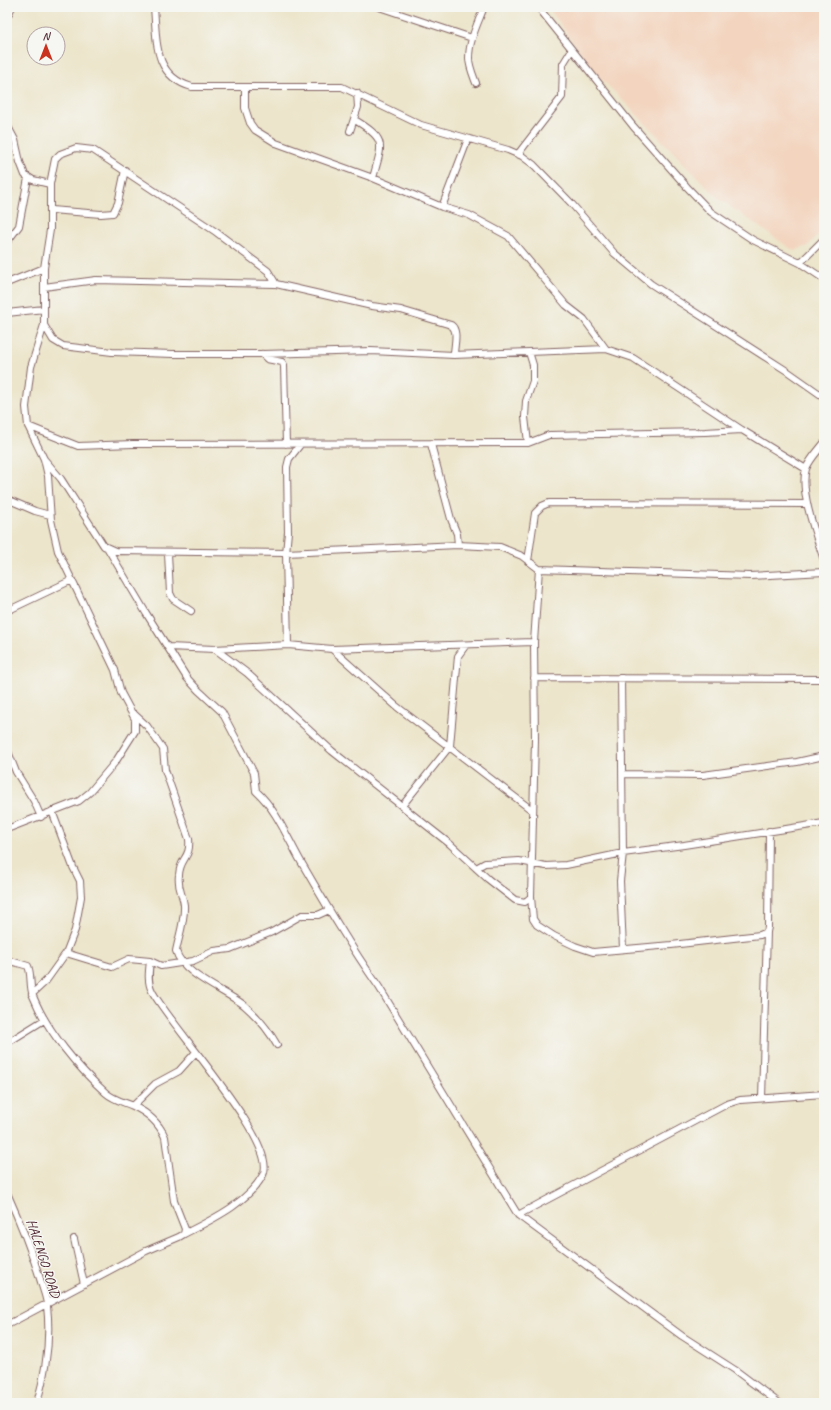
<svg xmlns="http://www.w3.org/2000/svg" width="831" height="1410" font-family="Caveat,sans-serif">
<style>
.built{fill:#f3d4be}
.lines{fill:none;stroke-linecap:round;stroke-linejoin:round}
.minor-casing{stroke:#836463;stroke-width:8}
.minor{stroke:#fff;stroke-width:6}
.labels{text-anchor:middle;stroke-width:3;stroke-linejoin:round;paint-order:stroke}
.street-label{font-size:14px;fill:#4a1f2b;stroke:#f6f6f2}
</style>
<rect width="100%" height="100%" fill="#f6f6f2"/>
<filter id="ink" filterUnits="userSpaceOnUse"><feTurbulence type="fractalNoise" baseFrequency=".025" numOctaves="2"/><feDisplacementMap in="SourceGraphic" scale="8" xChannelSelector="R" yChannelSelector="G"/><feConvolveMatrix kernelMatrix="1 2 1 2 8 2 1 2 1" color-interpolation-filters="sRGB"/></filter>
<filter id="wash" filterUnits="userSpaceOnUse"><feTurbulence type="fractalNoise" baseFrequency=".012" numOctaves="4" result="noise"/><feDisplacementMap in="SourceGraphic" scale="16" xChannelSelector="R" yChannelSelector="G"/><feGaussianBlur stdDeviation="0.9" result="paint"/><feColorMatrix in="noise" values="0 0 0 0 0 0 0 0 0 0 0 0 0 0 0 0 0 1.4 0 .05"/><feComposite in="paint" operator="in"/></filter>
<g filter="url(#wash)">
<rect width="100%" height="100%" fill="#ece5cb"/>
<path class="built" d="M548 7H824V228L808 246 794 251 718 198 595 72Z"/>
</g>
<g filter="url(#ink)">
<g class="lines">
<defs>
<path id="minor" d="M154 7C157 41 153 76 192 87H342L421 125 508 150 522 156 534 165 571 203 614 253 651 284 787 371 824 397
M379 7 472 38
M538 7 633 126 687 187 711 212 753 240 800 263 824 279
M7 17 12 7
M476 83C473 75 469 66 469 58 469 40 478 23 484 7
M245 87V108L250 123 255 130 276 143 373 178 442 207 469 215 508 236 566 305 584 319 606 349
M355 120C388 140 382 144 373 178
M7 125 15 140 20 162 25 175 33 180 50 184
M350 131 358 107 357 93
M518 154 562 97 563 64 571 51
M442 207 468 139
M51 210 101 214 113 213 118 203 125 170
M7 242 19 226 28 178
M800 263 824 239
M7 283 44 268
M276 284 268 271 216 232 93 150 76 148 60 154 55 159 50 184V230L44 268V325L53 340 63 346 112 352 173 354H262L371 351 454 355 606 349 633 358 742 430 806 469
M44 287 96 280 276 284 372 306 401 310 451 325C459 331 454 345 454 355
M7 313 44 309
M262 354 267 359 282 362 284 365 286 444
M28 426 78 446 133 444 528 443 549 435 705 432 742 430
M528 443 525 417 526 401 533 381V365L529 352
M824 443C818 451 809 460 806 469 799 491 817 538 824 560
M431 444 451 519 457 534 458 545
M44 459 61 479 104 546 115 551 286 553 458 545 500 547 522 556 539 569 750 576 824 572
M7 499 35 511 50 515
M108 549 146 613 187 678 198 690 222 712 254 773 256 791C276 809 287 837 300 860 325 903 350 946 379 987L518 1215 682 1336 735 1370 779 1403
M168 553 170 593 173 599 191 611
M528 561 535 513 542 506 549 503 807 504
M539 569 534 642 535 740 531 897 533 919 537 925 554 936 575 946 593 952 671 945 760 935 767 932 768 927 769 831
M7 611 72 580
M288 645 286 553 288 532 287 467 289 459 300 445
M168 647 215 649 288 645 332 649 534 642
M215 649 247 673 332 751 450 844 488 879 515 900 525 902 531 897
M332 649 396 706 533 811
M534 678 824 679
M621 678 623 853 620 881 623 949
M134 714 147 726 163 749 165 770 189 839C191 859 180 857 179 875 177 889 183 894 184 905 185 920 179 936 176 951 182 974 226 991 244 1005 258 1017 268 1029 277 1045
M7 749 16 772 34 801 41 817
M622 774 703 775 797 762 824 756
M402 806 450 746 458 656 466 645
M7 829 79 801 90 792 116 761 135 731V719L121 693 115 670 58 551 51 520 48 476 44 459 28 426 26 407 31 367 44 325
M476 868 485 863 519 861 546 866 566 865 623 853 684 845 824 823
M66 953 112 967 129 959 150 961 161 966 193 961 214 951 230 949 272 932 302 915H318L329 910
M7 960 28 966C32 975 29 986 33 996 47 1031 78 1068 106 1093 114 1100 124 1102 133 1106 148 1113 159 1123 165 1137L174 1201 185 1229 184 1234 179 1237 146 1251 7 1325
M150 961C149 970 147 982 152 991 169 1024 280 1144 263 1175 248 1203 211 1220 184 1234
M32 994 46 981 66 953 75 930 81 897 80 881 73 867 52 811
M7 1043 44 1020
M762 1098 767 932
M133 1106 155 1084 179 1071 196 1052
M7 1193C20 1222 32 1252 41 1282 43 1290 47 1298 47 1306 51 1339 46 1371 37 1403
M518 1215 727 1104 740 1100 824 1094
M74 1239 84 1284"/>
</defs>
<use href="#minor" class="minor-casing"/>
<use href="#minor" class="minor"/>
</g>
</g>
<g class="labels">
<g class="street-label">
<text transform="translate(44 1258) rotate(72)" y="5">HALENGO ROAD</text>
</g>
</g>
<rect width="831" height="1410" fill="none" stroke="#f6f6f2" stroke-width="24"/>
<g transform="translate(46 46)"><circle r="19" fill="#f6f6f2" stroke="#b1a0a2"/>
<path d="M0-3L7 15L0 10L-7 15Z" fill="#c8321e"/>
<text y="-6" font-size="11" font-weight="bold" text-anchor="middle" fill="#4a1f2b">N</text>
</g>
</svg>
